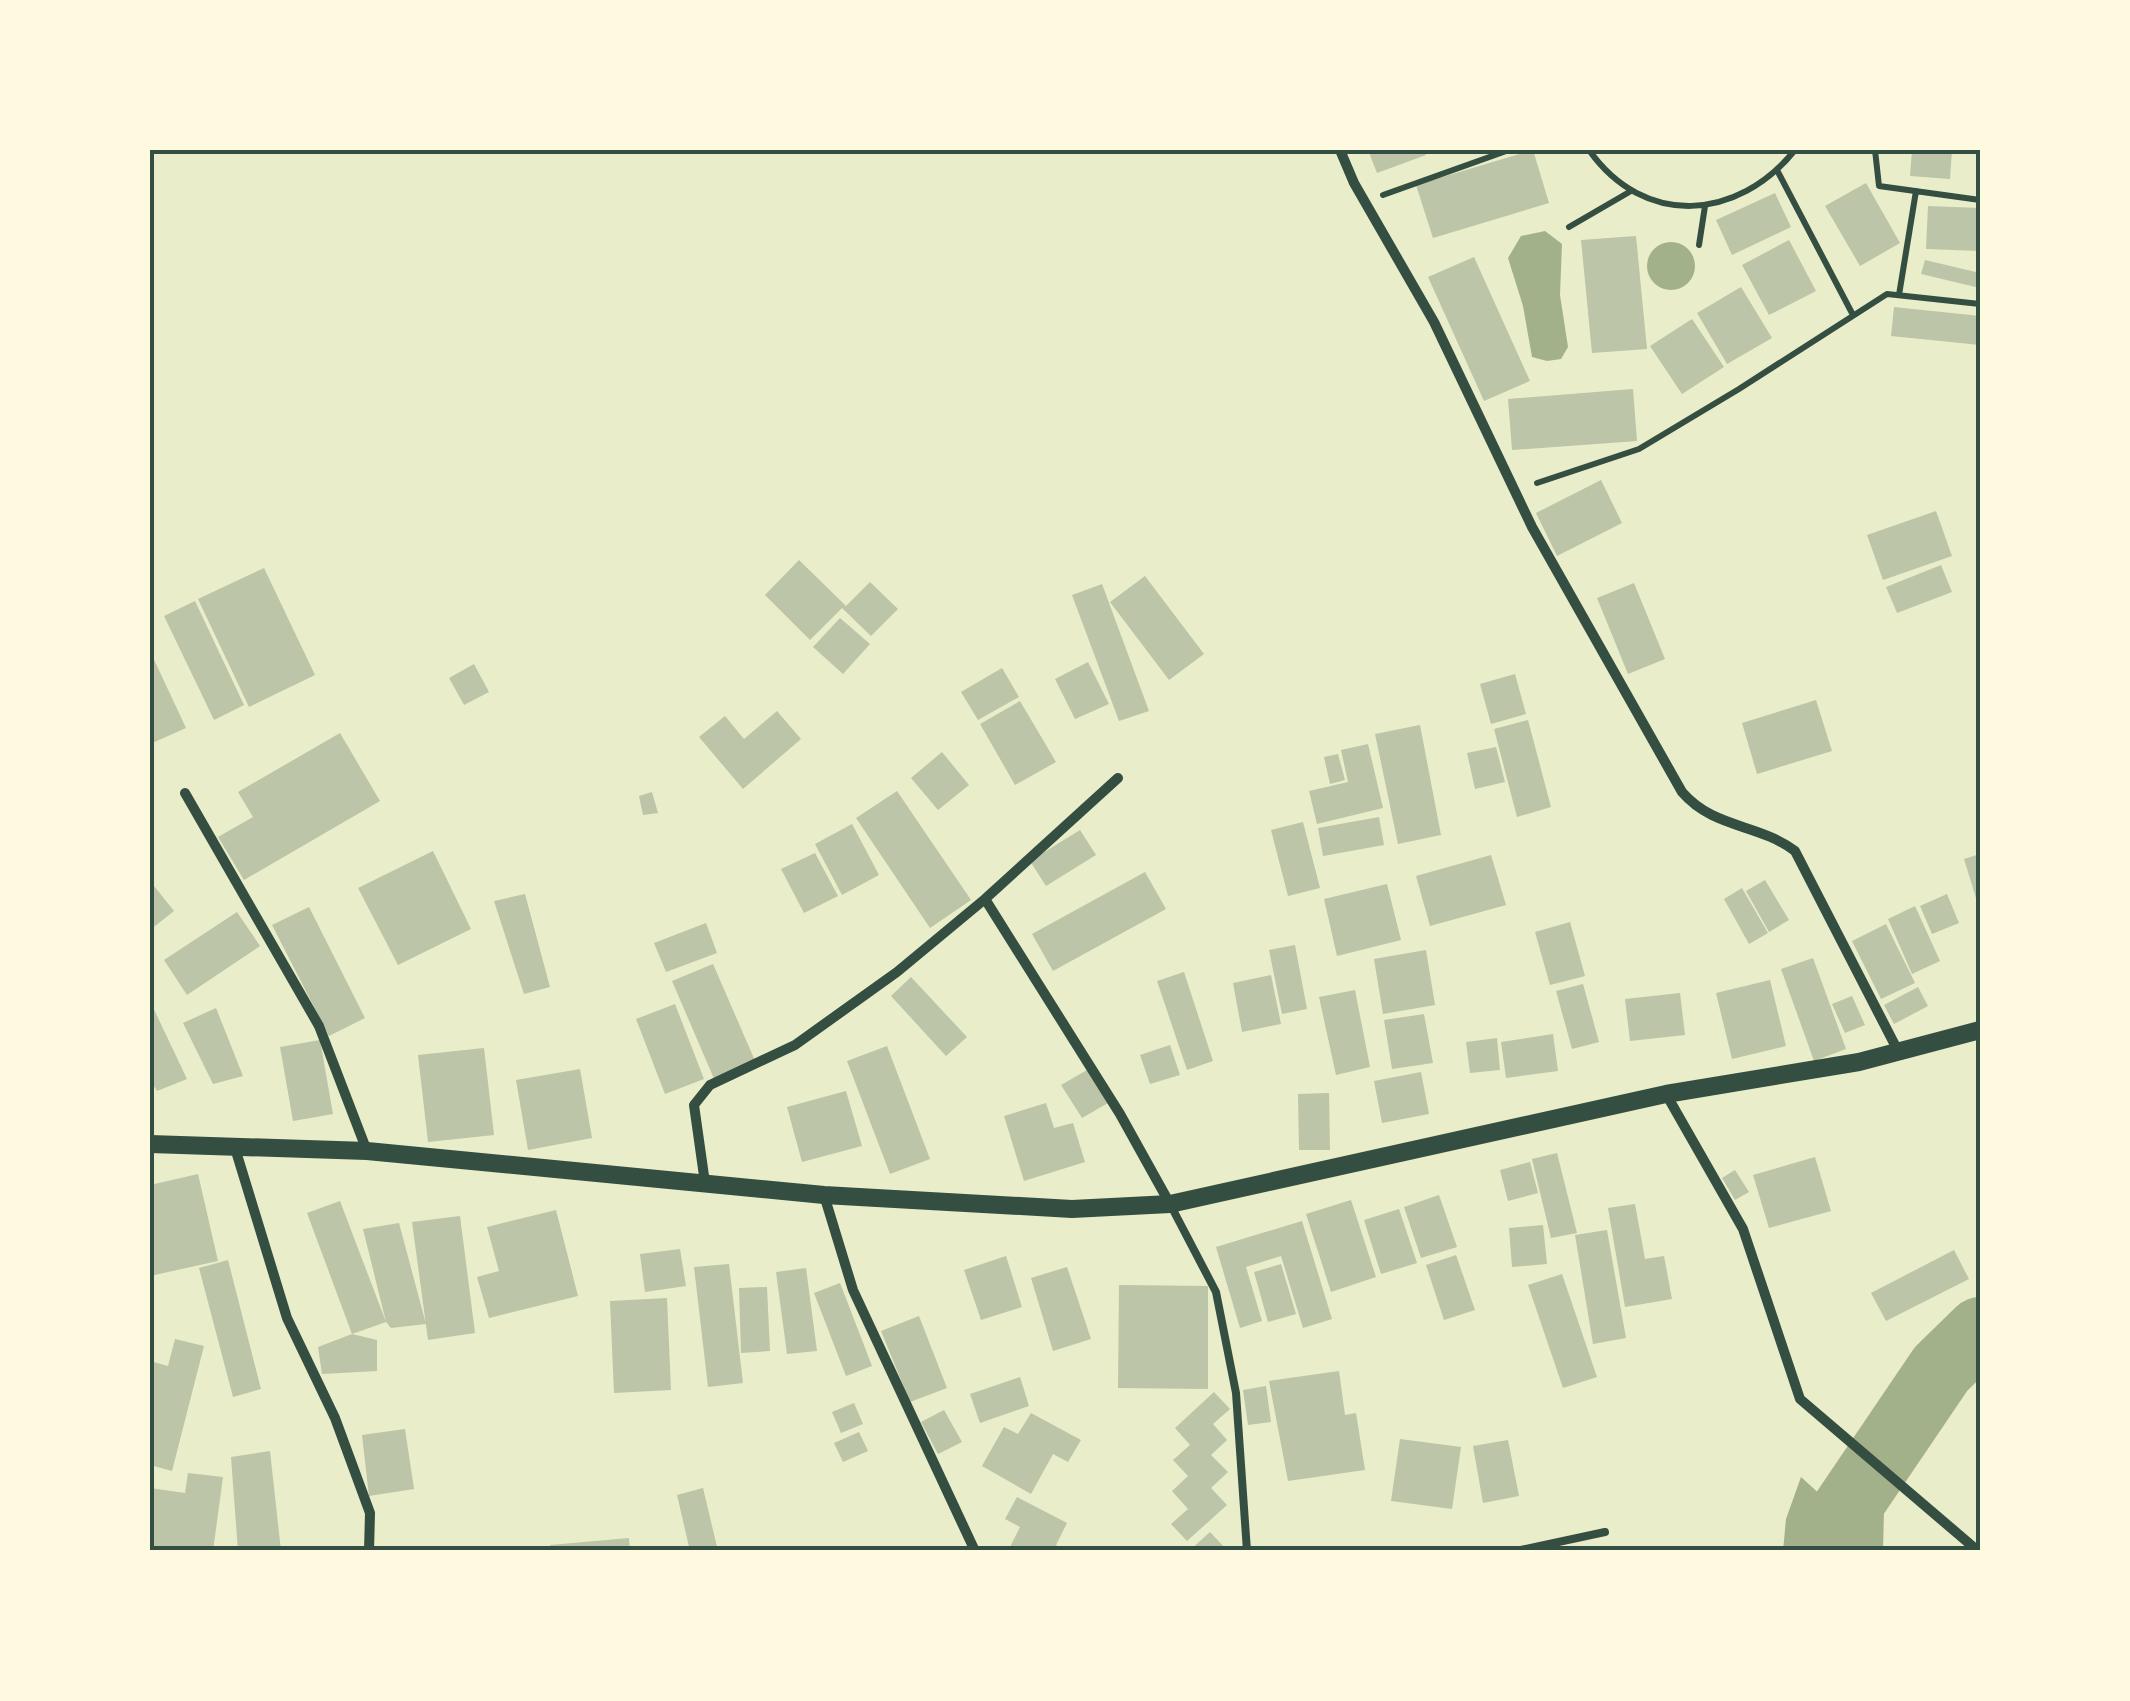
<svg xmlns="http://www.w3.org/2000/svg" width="2130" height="1701" font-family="Commissioner,sans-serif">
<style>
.water{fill:#a3b18a}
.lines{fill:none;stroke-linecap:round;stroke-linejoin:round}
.river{stroke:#a3b18a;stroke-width:68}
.building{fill:#bcc5a7}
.path{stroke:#344e41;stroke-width:6}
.service{stroke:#344e41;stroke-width:8}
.minor{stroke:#344e41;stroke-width:10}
.tertiary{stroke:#344e41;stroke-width:18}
.neatline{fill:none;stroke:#344e41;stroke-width:4}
</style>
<rect width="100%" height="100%" fill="#e9edc9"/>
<path class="water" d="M1545 231 1562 244 1560 295 1568 347 1561 359 1547 361 1532 357 1523 306 1508 258 1521 236Z
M1647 266a24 24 0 1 1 48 0a24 24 0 1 1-48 0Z
M1801 1477 1881 1550V1551H1783L1786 1519Z"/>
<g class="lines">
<path class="river" d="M1849 1551 1850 1510 1842 1515 1941 1369 1980 1331"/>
</g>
<path class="building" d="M1368 150H1424L1426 155 1377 173Z
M1533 150 1549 203 1433 238 1416 185Z
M1912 150H1952L1950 179 1910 176Z
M1866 183 1900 243 1860 266 1825 206Z
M1775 193 1791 227 1732 255 1716 220Z
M1928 206 1980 208V251L1926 249Z
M1636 236 1647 349 1592 353 1581 240Z
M1789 240 1816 291 1769 315 1742 265Z
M1474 257 1530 381 1484 401 1428 277Z
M1925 260 1980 273V288L1921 274Z
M1741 287 1772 338 1727 364 1697 313Z
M1894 307 1980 316V345L1891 336Z
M1692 319 1724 367 1682 394 1650 346Z
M1633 389 1637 441 1512 450 1508 399Z
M1601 480 1622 523 1557 556 1536 513Z
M1936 511 1952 556 1883 580 1867 535Z
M799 560 846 606 870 582 898 609 871 636 842 608 810 640 765 595Z
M1941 565 1952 592 1897 613 1886 587Z
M264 568 315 675 249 707 198 599Z
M1145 576 1204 654 1169 680 1110 602Z
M1634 583 1665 659 1628 674 1597 598Z
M1102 584 1149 711 1119 721 1072 595Z
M195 601 244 705 214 720 164 616Z
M840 618 870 644 843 674 813 647Z
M150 651 186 728 150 744Z
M1088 662 1109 704 1075 719 1055 679Z
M474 664 489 692 464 705 449 678Z
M1002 668 1019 697 978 720 961 692Z
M1515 674 1526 714 1491 724 1480 684Z
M1816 700 1832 751 1757 774 1742 723Z
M1020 701 1056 762 1015 785 980 724Z
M777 711 801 739 743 789 699 737 725 716 744 739Z
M1528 720 1551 807 1517 817 1494 729Z
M1420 725 1441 835 1398 844 1375 734Z
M340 733 380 801 244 880 218 837 253 817 238 792Z
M1368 744 1383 808 1317 824 1309 791 1348 782 1341 750Z
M1496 747 1505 782 1475 789 1467 753Z
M942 752 969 785 938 810 911 778Z
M1338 754 1345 780 1330 784 1324 757Z
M897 791 971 900 930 928 856 818Z
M652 792 658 813 643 815 639 796Z
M1379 817 1384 845 1323 856 1318 828Z
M1303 822 1320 888 1288 896 1271 830Z
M852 824 879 875 842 895 815 844Z
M1080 830 1096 855 1046 886 1030 861Z
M433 851 471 929 398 965 358 888Z
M815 853 838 896 804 913 781 869Z
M1980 854V908H1979L1964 859Z
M1491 855 1506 905 1430 926 1416 876Z
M1145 872 1166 909 1053 971 1032 934Z
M1765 880 1789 920 1769 932 1746 891Z
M150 881 174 911 150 930Z
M1387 884 1401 940 1337 956 1324 899Z
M1742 888 1768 933 1749 944 1724 899Z
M525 894 550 987 524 994 494 901Z
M1947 894 1959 923 1932 934 1920 906Z
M1915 906 1940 961 1912 974 1888 919Z
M309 907 365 1018 329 1036 272 925Z
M237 912 260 946 187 995 164 960Z
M1570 922 1585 976 1550 985 1535 932Z
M706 923 717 953 666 972 654 943Z
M1886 924 1915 983 1881 999 1852 941Z
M1295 945 1307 1009 1282 1014 1269 950Z
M1426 950 1435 1005 1383 1014 1374 959Z
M1813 958 1846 1049 1814 1061 1781 969Z
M713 964 756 1063 715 1081 672 981Z
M1184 972 1213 1061 1187 1070 1157 981Z
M1271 975 1281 1024 1242 1032 1233 983Z
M911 977 967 1037 946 1056 891 996Z
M1770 980 1786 1046 1732 1059 1716 993Z
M1583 984 1599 1042 1572 1049 1556 991Z
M1918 987 1928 1006 1894 1024 1884 1005Z
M1355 990 1370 1067 1336 1075 1319 997Z
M1680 993 1685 1035 1630 1041 1625 999Z
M1852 996 1865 1025 1845 1033 1832 1004Z
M150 1001 187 1079 157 1091 150 1080Z
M675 1004 704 1079 665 1094 636 1019Z
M216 1008 243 1076 213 1084 183 1023Z
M1424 1014 1433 1063 1392 1069 1384 1020Z
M1553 1034 1558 1071 1506 1078 1501 1042Z
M1497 1038 1500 1070 1470 1073 1466 1042Z
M320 1040 333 1114 293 1121 280 1047Z
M1170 1045 1180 1075 1150 1084 1140 1055Z
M887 1046 930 1159 890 1174 847 1061Z
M484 1048 494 1135 428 1142 418 1055Z
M580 1069 592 1138 528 1150 516 1080Z
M1087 1070 1108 1103 1082 1118 1061 1085Z
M1421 1072 1429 1114 1382 1123 1374 1081Z
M846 1091 862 1146 802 1162 787 1107Z
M1329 1093 1330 1150H1299L1298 1094Z
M1046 1103 1054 1128 1073 1123 1085 1162 1024 1181 1004 1116Z
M1557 1153 1577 1233 1551 1238 1532 1159Z
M1815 1157 1831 1211 1769 1228 1753 1175Z
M1530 1162 1538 1193 1508 1201 1500 1170Z
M1735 1170 1749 1192 1735 1200 1722 1178Z
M198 1174 218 1261 150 1276V1185Z
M1439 1195 1457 1247 1421 1258 1404 1207Z
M1351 1200 1376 1277 1331 1292 1306 1214Z
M340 1201 386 1322 352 1334 307 1213Z
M1635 1204 1645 1259 1664 1256 1672 1299 1625 1307 1608 1208Z
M1399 1209 1417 1263 1381 1274 1364 1220Z
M556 1210 578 1296 489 1318 477 1277 499 1271 487 1227Z
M460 1216 475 1333 428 1340 412 1222Z
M1302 1221 1332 1319 1303 1328 1281 1256 1246 1267 1262 1321 1240 1328 1216 1247Z
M399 1223 426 1324 391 1328 386 1322 363 1229Z
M1543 1225 1547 1264 1512 1267 1509 1228Z
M1607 1230 1626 1338 1593 1344 1575 1235Z
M680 1249 686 1286 645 1292 640 1254Z
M1954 1250 1969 1279 1886 1321 1871 1293Z
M1456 1255 1475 1310 1444 1320 1426 1265Z
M1006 1256 1022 1307 981 1320 964 1270Z
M228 1260 261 1389 233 1397 199 1268Z
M729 1264 743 1383 708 1387 694 1267Z
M1281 1264 1296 1314 1268 1322 1254 1272Z
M1067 1267 1091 1339 1053 1351 1031 1278Z
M806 1268 817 1351 787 1354 776 1272Z
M1562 1274 1597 1377 1563 1388 1528 1285Z
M840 1283 872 1366 846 1376 814 1293Z
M1119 1285 1208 1286V1389L1118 1388Z
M767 1287 770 1351 741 1353 739 1288Z
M667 1298 671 1390 614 1393 610 1301Z
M919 1316 947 1388 910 1402 881 1331Z
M352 1334 377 1340V1371L322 1374 318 1347Z
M175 1339 204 1346 172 1471 150 1465V1361L168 1366Z
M1339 1371 1345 1415 1356 1413 1365 1470 1288 1481 1269 1381Z
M1020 1377 1029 1406 980 1423 970 1394Z
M1266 1386 1271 1422 1248 1425 1243 1390Z
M1214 1392 1230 1409 1213 1424 1227 1440 1211 1455 1228 1472 1211 1488 1227 1505 1187 1541 1171 1524 1188 1509 1172 1491 1188 1476 1173 1460 1190 1445 1175 1428Z
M854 1403 863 1424 841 1433 832 1412Z
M944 1410 962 1442 938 1454 921 1422Z
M1031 1413 1081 1440 1068 1462 1053 1454 1031 1494 982 1466 1004 1427 1018 1434Z
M405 1429 414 1489 369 1496 362 1435Z
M859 1432 868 1451 843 1462 834 1443Z
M1400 1439 1461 1447 1452 1509 1391 1501Z
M1508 1440 1519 1496 1483 1503 1473 1446Z
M270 1451 281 1551H238L231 1457Z
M188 1473 223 1477 213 1551H150V1488L185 1493Z
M703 1488 718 1551H690L677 1495Z
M1017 1497 1067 1523 1056 1545 1066 1551H1018L1010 1547 1020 1527 1005 1519Z
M1210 1532 1225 1548 1223 1551H1189Z
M629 1538 630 1551H550V1545Z"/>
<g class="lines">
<path class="path" d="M1589 150C1644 228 1738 221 1795 150
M1875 150 1879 186 1980 200
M1778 172 1853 315
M1383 195 1509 150
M1569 227 1631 191
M1699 245 1705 206
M1899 295 1916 191
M1537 483 1639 449 1739 389 1887 294 1980 304"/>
<path class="service" d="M1170 1204 1216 1292 1236 1393 1247 1551
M1516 1551 1605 1532"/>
<path class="minor" d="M1340 150 1354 183 1434 322 1532 527 1682 792C1714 829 1758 823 1795 851L1898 1051
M185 793 319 1026 367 1151
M985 899 1120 1114 1170 1204
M1666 1094 1743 1229 1800 1399 1978 1551
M235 1148 287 1318 335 1418 370 1513 369 1551
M705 1183 694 1105 710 1085 795 1045 897 972 985 899 1118 778
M824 1195 853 1290 975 1551"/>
<path class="tertiary" d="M150 1144 367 1151 824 1195 1072 1209 1170 1204 1666 1094 1859 1062 1980 1030"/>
</g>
<rect width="2130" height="1701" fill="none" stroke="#fefae0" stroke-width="305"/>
<rect x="152" y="152" width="1826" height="1396" class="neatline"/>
</svg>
